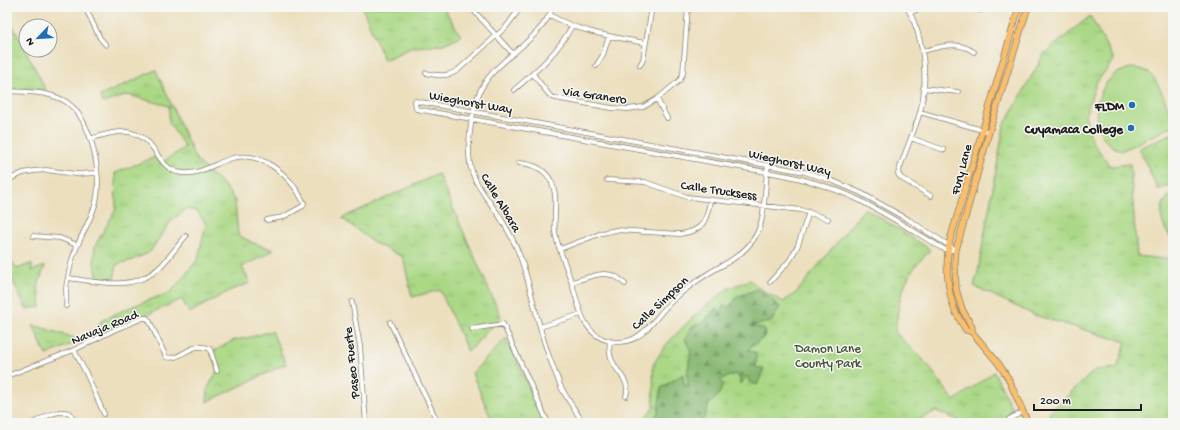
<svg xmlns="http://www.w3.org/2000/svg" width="1180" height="430" font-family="'Gochi Hand',sans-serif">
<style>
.grass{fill:url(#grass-tufts);stroke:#637a50}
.forest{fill:url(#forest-firs);stroke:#526a47}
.pitch{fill:#aad885;stroke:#637a50}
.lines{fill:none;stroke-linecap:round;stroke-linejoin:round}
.minor-casing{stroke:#847e6d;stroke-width:5.5}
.major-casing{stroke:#847e6d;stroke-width:7}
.minor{stroke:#fff;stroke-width:4}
.major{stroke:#f9bf6d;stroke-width:5.5}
.poi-dot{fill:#1f6fb2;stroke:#f6f6f2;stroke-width:1.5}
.labels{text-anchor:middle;stroke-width:3;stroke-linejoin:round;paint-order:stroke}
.street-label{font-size:13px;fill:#1c1c1c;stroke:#f6f6f2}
.poi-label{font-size:13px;font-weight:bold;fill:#1c1c1c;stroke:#f6f6f2;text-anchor:end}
.park-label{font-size:13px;fill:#47543c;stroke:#f6f6f2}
</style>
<defs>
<pattern id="grass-tufts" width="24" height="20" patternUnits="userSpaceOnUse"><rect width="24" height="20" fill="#aad885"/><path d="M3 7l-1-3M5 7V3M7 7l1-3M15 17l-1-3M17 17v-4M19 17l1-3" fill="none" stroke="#92b972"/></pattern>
<pattern id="forest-firs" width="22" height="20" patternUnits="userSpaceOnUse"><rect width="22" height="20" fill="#87b872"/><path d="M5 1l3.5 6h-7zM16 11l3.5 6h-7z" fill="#6e955d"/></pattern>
</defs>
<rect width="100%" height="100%" fill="#f6f6f2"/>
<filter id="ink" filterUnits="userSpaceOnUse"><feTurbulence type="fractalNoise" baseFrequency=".025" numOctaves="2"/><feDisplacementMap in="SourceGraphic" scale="8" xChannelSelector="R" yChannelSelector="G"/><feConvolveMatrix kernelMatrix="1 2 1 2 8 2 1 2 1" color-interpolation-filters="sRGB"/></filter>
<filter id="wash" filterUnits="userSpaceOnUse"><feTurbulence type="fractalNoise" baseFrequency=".012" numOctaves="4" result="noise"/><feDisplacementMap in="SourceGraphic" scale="16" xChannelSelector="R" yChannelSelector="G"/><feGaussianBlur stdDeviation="0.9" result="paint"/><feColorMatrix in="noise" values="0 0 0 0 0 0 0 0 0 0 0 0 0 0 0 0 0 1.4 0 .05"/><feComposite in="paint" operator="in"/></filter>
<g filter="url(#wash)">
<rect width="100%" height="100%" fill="#ecdfbe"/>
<path class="grass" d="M362 7H446L445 10 461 36 441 45 413 47 384 60Z
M1090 16 1114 60 1096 83 1085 116 1092 141 1110 166 1130 164 1137 256 1173 260V423H1045L1051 411 1095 370 1117 368 1126 342 1034 315 974 286 978 271 1004 126 1044 54Z
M7 26H13L46 90 7 89Z
M156 70 195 158 208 172 223 184 235 201 238 235 253 243 274 250 242 267 250 283 231 290 189 313 182 299 91 340 101 321 128 308 171 292 198 259 206 224 197 211 187 209 171 221 150 252 133 260 117 264 114 279 98 278 94 263 95 246 116 209 115 173 155 157 160 164 185 147 169 123V106L128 95 103 103 100 96Z
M1173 133V183L1158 190 1139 148Z
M438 174 501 317 468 352 440 290 412 297 403 257 374 243 342 218Z
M865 208 931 250C903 274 899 297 895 332L928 365 954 401 994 372 1013 411 1003 421 997 423H960V421L936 411 913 423H640L654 407 653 365 665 346 692 318 727 289 750 280 759 288 783 302 796 293Z
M7 254 17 269 32 263V271L45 266 38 286 41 307 26 309 7 268Z
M33 325 81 340 46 355Z
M272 331 286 364 207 402 208 388 217 371 211 353 234 340 247 338Z
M506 338 546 423H493L472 373Z"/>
<path class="forest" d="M757 289 767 295 780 307 771 322 751 326 764 329 765 336 748 350 756 353V367L764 369 757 385 749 382 748 376 740 384 739 376 735 374 720 380 723 384 719 394 709 405 702 423H650L658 413 661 388 683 374 684 384 688 387 687 375 691 351 685 339 691 327 704 322 716 308 719 310 721 316 723 306 729 307 737 297Z"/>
<path class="pitch" d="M1130 68C1136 68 1143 69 1148 72 1159 80 1167 107 1173 120V126L1121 151C1116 148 1111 146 1108 143 1089 125 1095 92 1113 76 1118 72 1125 70 1130 68Z
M1173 193V239C1159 226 1156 204 1173 193Z"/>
</g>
<g filter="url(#ink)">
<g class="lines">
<defs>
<path id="minor" d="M85 7 100 38 106 45
M553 7C538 46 491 59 478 96 471 115 467 145 470 164 474 184 487 198 498 214 505 225 512 237 517 249 528 274 532 300 540 327 545 347 553 368 561 387 567 399 576 411 583 423
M907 7C924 38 929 78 920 112 914 133 904 153 898 174L901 178 931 196
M963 7 981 10
M475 12 513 54
M910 13 922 7
M550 15C579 32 613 37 645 43
M922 51C942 47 956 40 974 52
M640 65 643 60 652 7
M596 66 603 55 609 36
M426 73C438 76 448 77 458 70L506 27 521 7
M533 74 550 96 555 98 612 108 628 109 643 107 657 99 680 80 683 73 688 7
M923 88 958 92
M514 90C538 69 556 55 572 26
M7 91C25 92 44 91 61 99 91 112 103 174 96 202 90 224 76 242 71 264 69 272 67 280 66 288 66 294 67 300 66 306
M657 99 667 118
M415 101 805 172 833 181 861 193 909 220 956 250H947L942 248C915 232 888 215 859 200 837 189 814 182 789 176L416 109Z
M920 112 989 132
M911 138 944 150
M90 139C115 131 138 124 155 151 161 160 166 168 177 172 196 177 212 165 229 159 261 148 292 177 304 203L303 206 283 217 267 220
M519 163C533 164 545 169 551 181 559 196 553 216 555 232 557 246 566 265 570 278 579 302 580 334 609 341 618 343 627 342 635 338 650 330 659 313 671 302 687 287 704 275 723 265 771 239 761 212 768 165
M10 179 23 173 34 171 46 170 76 174 97 173
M607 180 645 182 687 197 801 210 828 219
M33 236 60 238 77 245
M560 249 602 233 616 230 680 234C703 231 707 221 710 200
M68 278C99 282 134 292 160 267 169 258 177 246 186 236
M572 282C592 277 609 266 625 284
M770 282 790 260 798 245 809 212
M352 302 360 346 366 423
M390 322 438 423
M540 327 581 314
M472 329 503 324 548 423
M610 342C605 369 633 376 626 396
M74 350 86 373 104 414
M7 376 74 350 114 330 143 318H147L150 322 166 357C181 362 190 340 210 349L217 371
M1009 419 1023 412
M33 423C45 417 56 409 70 413L76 423"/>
<path id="major" d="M1019 7 950 240C945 260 947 291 955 311 958 317 962 324 966 330L972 332 998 363 1008 378 1028 423
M972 332V327L962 309 956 289 955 263 956 250 989 132 1028 7"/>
</defs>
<use href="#minor" class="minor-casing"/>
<use href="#major" class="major-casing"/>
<use href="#minor" class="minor"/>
<use href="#major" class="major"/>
</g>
</g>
<g class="poi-dot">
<circle cx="1132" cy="105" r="4"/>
<circle cx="1131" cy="128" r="4"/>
</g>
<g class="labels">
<g class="street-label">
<text transform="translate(595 94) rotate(8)" y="5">Via Granero</text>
<text transform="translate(471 101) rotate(10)" y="5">Wieghorst Way</text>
<text transform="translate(790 161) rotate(13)" y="5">Wieghorst Way</text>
<text transform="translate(960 169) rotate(-75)" y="5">Fury Lane</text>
<text transform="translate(719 189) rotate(8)" y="5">Calle Trucksess</text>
<text transform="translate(502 202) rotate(59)" y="5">Calle Albara</text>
<text transform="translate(659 302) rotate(-43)" y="5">Calle Simpson</text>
<text transform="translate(104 326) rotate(-23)" y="5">Navaja Road</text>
<text transform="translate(350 363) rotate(-96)" y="5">Paseo Fuerte</text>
</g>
<g class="poi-label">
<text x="1124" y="110">FLDM</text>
<text x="1123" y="133">Cuyamaca College</text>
</g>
<g class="park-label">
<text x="828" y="352">Damon Lane<tspan x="828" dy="15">County Park</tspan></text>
</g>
</g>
<rect width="1180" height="430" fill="none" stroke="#f6f6f2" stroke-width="24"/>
<g transform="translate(38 38) rotate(245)"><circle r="19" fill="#f6f6f2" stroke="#9f9f9c"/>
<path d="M0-3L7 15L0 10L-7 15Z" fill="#1f6fb2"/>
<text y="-6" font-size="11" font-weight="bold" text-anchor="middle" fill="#1c1c1c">N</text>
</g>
<path d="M1034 404v6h107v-6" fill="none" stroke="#1c1c1c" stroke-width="2"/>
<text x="1040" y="404" font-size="12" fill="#1c1c1c" stroke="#f6f6f2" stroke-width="3" paint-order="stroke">200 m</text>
</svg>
